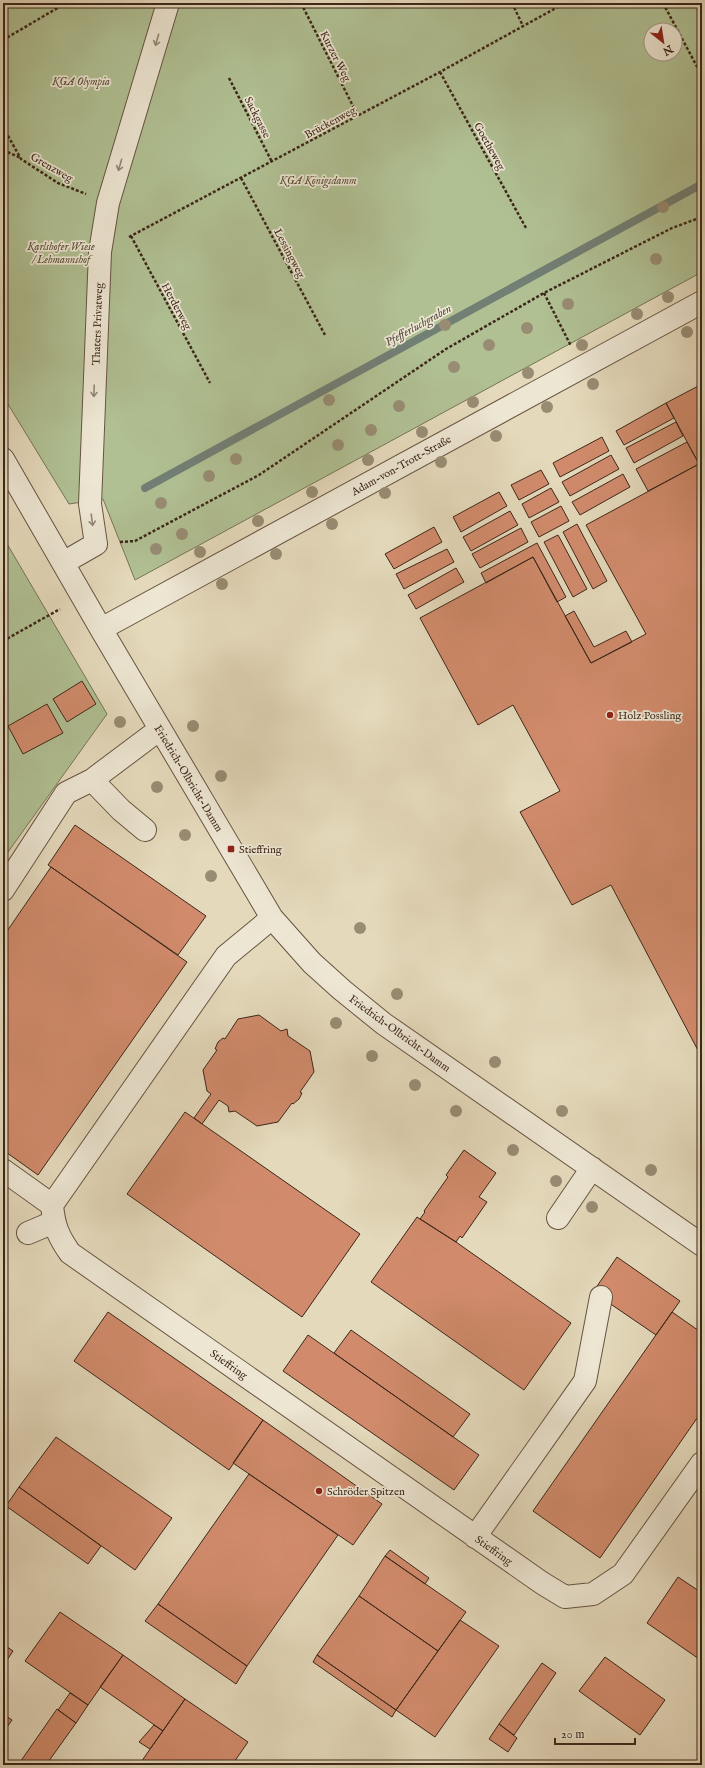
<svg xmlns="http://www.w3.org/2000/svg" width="705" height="1768" font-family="'IM FELL English',serif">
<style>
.green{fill:#b0c093;stroke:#767456;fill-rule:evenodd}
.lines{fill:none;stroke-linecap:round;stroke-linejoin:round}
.stream{stroke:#727f75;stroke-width:8}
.building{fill:#d18b6c;stroke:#3d271a}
.minor-casing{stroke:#675442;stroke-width:24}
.path{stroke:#3d271a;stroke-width:2.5;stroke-dasharray:3 2;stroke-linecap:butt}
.minor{stroke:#ede6d3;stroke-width:22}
.tree{fill:#988c73}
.oneway{stroke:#958676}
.poi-dot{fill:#8f2418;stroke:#ede6d3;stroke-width:1.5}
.labels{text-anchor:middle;stroke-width:3.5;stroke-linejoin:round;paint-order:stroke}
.street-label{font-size:11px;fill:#3d271a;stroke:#ede6d3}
.park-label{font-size:11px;font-style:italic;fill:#5a4d38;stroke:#ede6d3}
.poi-label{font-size:11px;fill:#3d271a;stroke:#ede6d3;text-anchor:start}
.water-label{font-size:12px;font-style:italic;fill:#534c40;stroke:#ede6d3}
</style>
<rect width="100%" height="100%" fill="#e4d9bb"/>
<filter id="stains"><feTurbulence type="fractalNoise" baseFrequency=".005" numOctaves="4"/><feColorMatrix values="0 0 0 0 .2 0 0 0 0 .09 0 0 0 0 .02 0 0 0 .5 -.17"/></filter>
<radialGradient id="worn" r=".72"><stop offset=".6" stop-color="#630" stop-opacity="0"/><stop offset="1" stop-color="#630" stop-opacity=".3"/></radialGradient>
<path class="green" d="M3 3H702V272L135 580 103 499 69 504 3 396ZM651 30H675V54H651Z
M3 537 107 714 3 859Z"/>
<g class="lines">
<path class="stream" d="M145 488 702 184"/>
</g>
<path class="building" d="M702 384V1058L611 885 572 905 520 812 560 791 513 705 478 725 420 618 533 557 591 663 646 634 586 525 699 464 666 403Z
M666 403 674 418 624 445 616 431Z
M676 422 683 436 634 463 626 448Z
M602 437 609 451 560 477 553 463Z
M687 442 699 464 648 491 636 469Z
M611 455 619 469 570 496 562 482Z
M541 470 549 484 519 500 511 485Z
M623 474 630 487 580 515 572 502Z
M551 488 559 502 529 518 522 504Z
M499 492 507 506 461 532 453 517Z
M561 506 569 521 539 537 531 522Z
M510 511 518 525 471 551 463 537Z
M577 524 607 581 593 589 563 532Z
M434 527 442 542 394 569 385 554Z
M521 528 528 542 480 568 472 554Z
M558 535 587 589 573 597 544 542Z
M537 543 566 597 557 602 533 557 486 583 481 573Z
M447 549 454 562 404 589 396 574Z
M456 568 464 582 416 609 408 595Z
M574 611 594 647 626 631 632 642 591 663 565 616Z
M82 681 96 704 67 722 53 699Z
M47 704 63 733 23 754 8 726Z
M75 825 206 916 178 955 48 865Z
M51 867 187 962 38 1175 3 1150V937Z
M259 1015 281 1031 287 1029 288 1036 310 1051 314 1072 300 1092 302 1093 299 1099 293 1104 292 1103 278 1122 257 1126 235 1111 229 1112 228 1106 219 1100 202 1124 194 1118 211 1094 207 1091 203 1070 217 1050 215 1049 218 1042 223 1038 225 1039 238 1019Z
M185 1112 360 1234 302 1317 127 1194Z
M464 1150 496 1173 479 1197 487 1202 462 1238 460 1236 456 1242 420 1219 425 1212 424 1211 448 1177 446 1175Z
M417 1217 456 1242 571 1323 524 1390 371 1282Z
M617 1257 680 1301 656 1335 593 1292Z
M108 1312 263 1420 229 1470 74 1361Z
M672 1312 702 1333V1411L600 1558 533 1511Z
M351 1330 470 1414 453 1437 334 1353Z
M308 1335 479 1455 454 1490 283 1371Z
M263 1420 382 1504 353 1545 233 1463Z
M56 1437 172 1518 135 1570 19 1487Z
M249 1474 338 1535 247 1666 158 1604Z
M19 1487 101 1546 88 1564 6 1506Z
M390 1550 429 1578 425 1584 385 1556Z
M385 1556 466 1612 438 1651 359 1596Z
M678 1577 702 1593V1661L647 1623Z
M359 1596 438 1651 396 1710 317 1655Z
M158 1604 247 1666 236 1684 145 1621Z
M60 1612 123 1655 88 1705 25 1661Z
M460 1620 499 1646 435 1737 396 1710Z
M3 1644 13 1651 3 1666Z
M123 1655 185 1699 163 1731 100 1687Z
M317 1655 396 1710 392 1717 313 1662Z
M605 1657 665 1700 640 1735 579 1691Z
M542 1663 556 1673 514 1735 499 1724Z
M70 1693 88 1705 76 1723 58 1710Z
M185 1699 248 1742 232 1765H139Z
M57 1709 76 1723 46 1765H18Z
M3 1714 12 1720 3 1733Z
M499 1724 517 1738 508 1752 489 1739Z
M154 1725 163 1731 150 1749 139 1742Z"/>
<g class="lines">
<defs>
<path id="minor" d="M3 459 101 629 272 918 312 963 342 990 384 1024 702 1245
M63 563 96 544 90 504 100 252 108 203 168 3
M101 629 702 302
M92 780 121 810 145 830
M3 890 66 793 92 780 160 729
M272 918 226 956 52 1205C54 1226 58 1236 70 1253L542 1583 565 1597 593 1594 623 1574 702 1463
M3 1170 52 1205
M558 1218 592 1168
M28 1233 54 1222
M475 1537 585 1381 601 1297"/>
</defs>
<use href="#minor" class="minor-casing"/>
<path class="path" d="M301 3 358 116
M512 3 523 26
M663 3 702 76
M3 40 66 3
M440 72 526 228
M229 78 272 162
M3 127 21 159 58 183 86 194
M3 150 21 158
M241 178 325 335
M131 236 210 383
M129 237 440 72 565 3
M544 293 571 346
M120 542 135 541 259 475 446 349 544 293 672 228 702 217
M3 641 60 609"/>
<use href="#minor" class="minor"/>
</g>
<g class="tree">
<circle cx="663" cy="207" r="6"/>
<circle cx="656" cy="259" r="6"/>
<circle cx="668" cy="297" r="6"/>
<circle cx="568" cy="304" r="6"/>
<circle cx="637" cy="314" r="6"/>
<circle cx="445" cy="325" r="6"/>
<circle cx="527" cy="328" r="6"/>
<circle cx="687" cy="332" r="6"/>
<circle cx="489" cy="345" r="6"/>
<circle cx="582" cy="345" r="6"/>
<circle cx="454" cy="367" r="6"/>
<circle cx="528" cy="373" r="6"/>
<circle cx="593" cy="384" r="6"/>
<circle cx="329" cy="400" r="6"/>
<circle cx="473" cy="402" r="6"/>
<circle cx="399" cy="406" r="6"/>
<circle cx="547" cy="407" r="6"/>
<circle cx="371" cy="430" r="6"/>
<circle cx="422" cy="432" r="6"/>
<circle cx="496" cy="436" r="6"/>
<circle cx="338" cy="445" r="6"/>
<circle cx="236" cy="459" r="6"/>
<circle cx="368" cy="460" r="6"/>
<circle cx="441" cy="462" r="6"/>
<circle cx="209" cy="476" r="6"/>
<circle cx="312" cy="492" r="6"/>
<circle cx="385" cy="493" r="6"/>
<circle cx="161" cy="503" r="6"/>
<circle cx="258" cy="521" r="6"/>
<circle cx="332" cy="524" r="6"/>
<circle cx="182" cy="534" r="6"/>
<circle cx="156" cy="549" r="6"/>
<circle cx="200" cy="552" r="6"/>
<circle cx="276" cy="554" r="6"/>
<circle cx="222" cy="584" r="6"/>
<circle cx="120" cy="722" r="6"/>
<circle cx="193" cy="726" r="6"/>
<circle cx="221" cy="776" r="6"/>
<circle cx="157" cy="787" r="6"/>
<circle cx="185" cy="835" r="6"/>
<circle cx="211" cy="876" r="6"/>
<circle cx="360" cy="928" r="6"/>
<circle cx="397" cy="994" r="6"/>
<circle cx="336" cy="1023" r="6"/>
<circle cx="372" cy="1056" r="6"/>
<circle cx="495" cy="1062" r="6"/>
<circle cx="415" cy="1085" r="6"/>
<circle cx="456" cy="1111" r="6"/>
<circle cx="562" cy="1111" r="6"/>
<circle cx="513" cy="1150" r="6"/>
<circle cx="651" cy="1170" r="6"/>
<circle cx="556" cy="1181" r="6"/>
<circle cx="592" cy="1207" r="6"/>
</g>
<defs><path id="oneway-shaft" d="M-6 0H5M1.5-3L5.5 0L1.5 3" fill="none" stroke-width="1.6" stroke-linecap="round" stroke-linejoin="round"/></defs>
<g class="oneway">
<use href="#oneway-shaft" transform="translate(157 40) rotate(106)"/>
<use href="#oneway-shaft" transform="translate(120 165) rotate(106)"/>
<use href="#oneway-shaft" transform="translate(94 391) rotate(92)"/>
<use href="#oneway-shaft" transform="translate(92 520) rotate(82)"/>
</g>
<g class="poi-dot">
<circle cx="610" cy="715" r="4"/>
<rect x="227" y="845" width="8" height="8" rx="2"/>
<circle cx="319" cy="1491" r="4"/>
</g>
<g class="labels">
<g class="street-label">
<text transform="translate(336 56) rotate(63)" y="4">Kurzer Weg</text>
<text transform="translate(258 117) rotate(63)" y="4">Sackgasse</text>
<text transform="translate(330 122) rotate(-28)" y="4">Brückenweg</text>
<text transform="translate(490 146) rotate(61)" y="4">Goetheweg</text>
<text transform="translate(52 167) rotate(30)" y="4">Grenzweg</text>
<text transform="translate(290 253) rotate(62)" y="4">Lessingweg</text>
<text transform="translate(177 306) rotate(62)" y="4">Herderweg</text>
<text transform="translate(97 324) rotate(-88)" y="4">Thaters Privatweg</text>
<text transform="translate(401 465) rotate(-29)" y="4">Adam-von-Trott-Straße</text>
<text transform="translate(189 778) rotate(59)" y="4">Friedrich-Olbricht-Damm</text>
<text transform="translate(400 1033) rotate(36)" y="4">Friedrich-Olbricht-Damm</text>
<text transform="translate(229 1364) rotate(35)" y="4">Stieffring</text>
<text transform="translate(494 1550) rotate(35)" y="4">Stieffring</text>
</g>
<g class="park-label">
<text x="81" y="85">KGA Olympia</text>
<text x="318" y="184">KGA Königsdamm</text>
<text x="61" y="250">Karlshofer Wiese<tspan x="61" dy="13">/ Lehmannshof</tspan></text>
</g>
<g class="poi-label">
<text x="618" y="719">Holz Possling</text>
<text x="239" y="853">Stieffring</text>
<text x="327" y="1495">Schröder Spitzen</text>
</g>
<g class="water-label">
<text transform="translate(418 325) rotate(-29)" y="4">Pfefferluchgraben</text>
</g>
</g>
<rect width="705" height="1768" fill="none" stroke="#e4d9bb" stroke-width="16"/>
<rect x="4" y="4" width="697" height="1760" fill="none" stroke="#3d271a" stroke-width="2"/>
<rect x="8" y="8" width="689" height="1752" fill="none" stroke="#3d271a"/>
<g transform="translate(663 42) rotate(150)"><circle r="19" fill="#ede6d3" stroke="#a79a89"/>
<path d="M0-3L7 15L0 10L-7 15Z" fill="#8f2418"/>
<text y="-6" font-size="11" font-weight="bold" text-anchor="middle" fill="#3d271a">N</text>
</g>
<path d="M555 1738v6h80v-6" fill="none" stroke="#3d271a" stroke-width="2"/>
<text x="561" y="1738" font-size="12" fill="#3d271a" stroke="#ede6d3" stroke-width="3" paint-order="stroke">20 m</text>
<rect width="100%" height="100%" filter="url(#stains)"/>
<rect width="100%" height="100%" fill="url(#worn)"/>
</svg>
